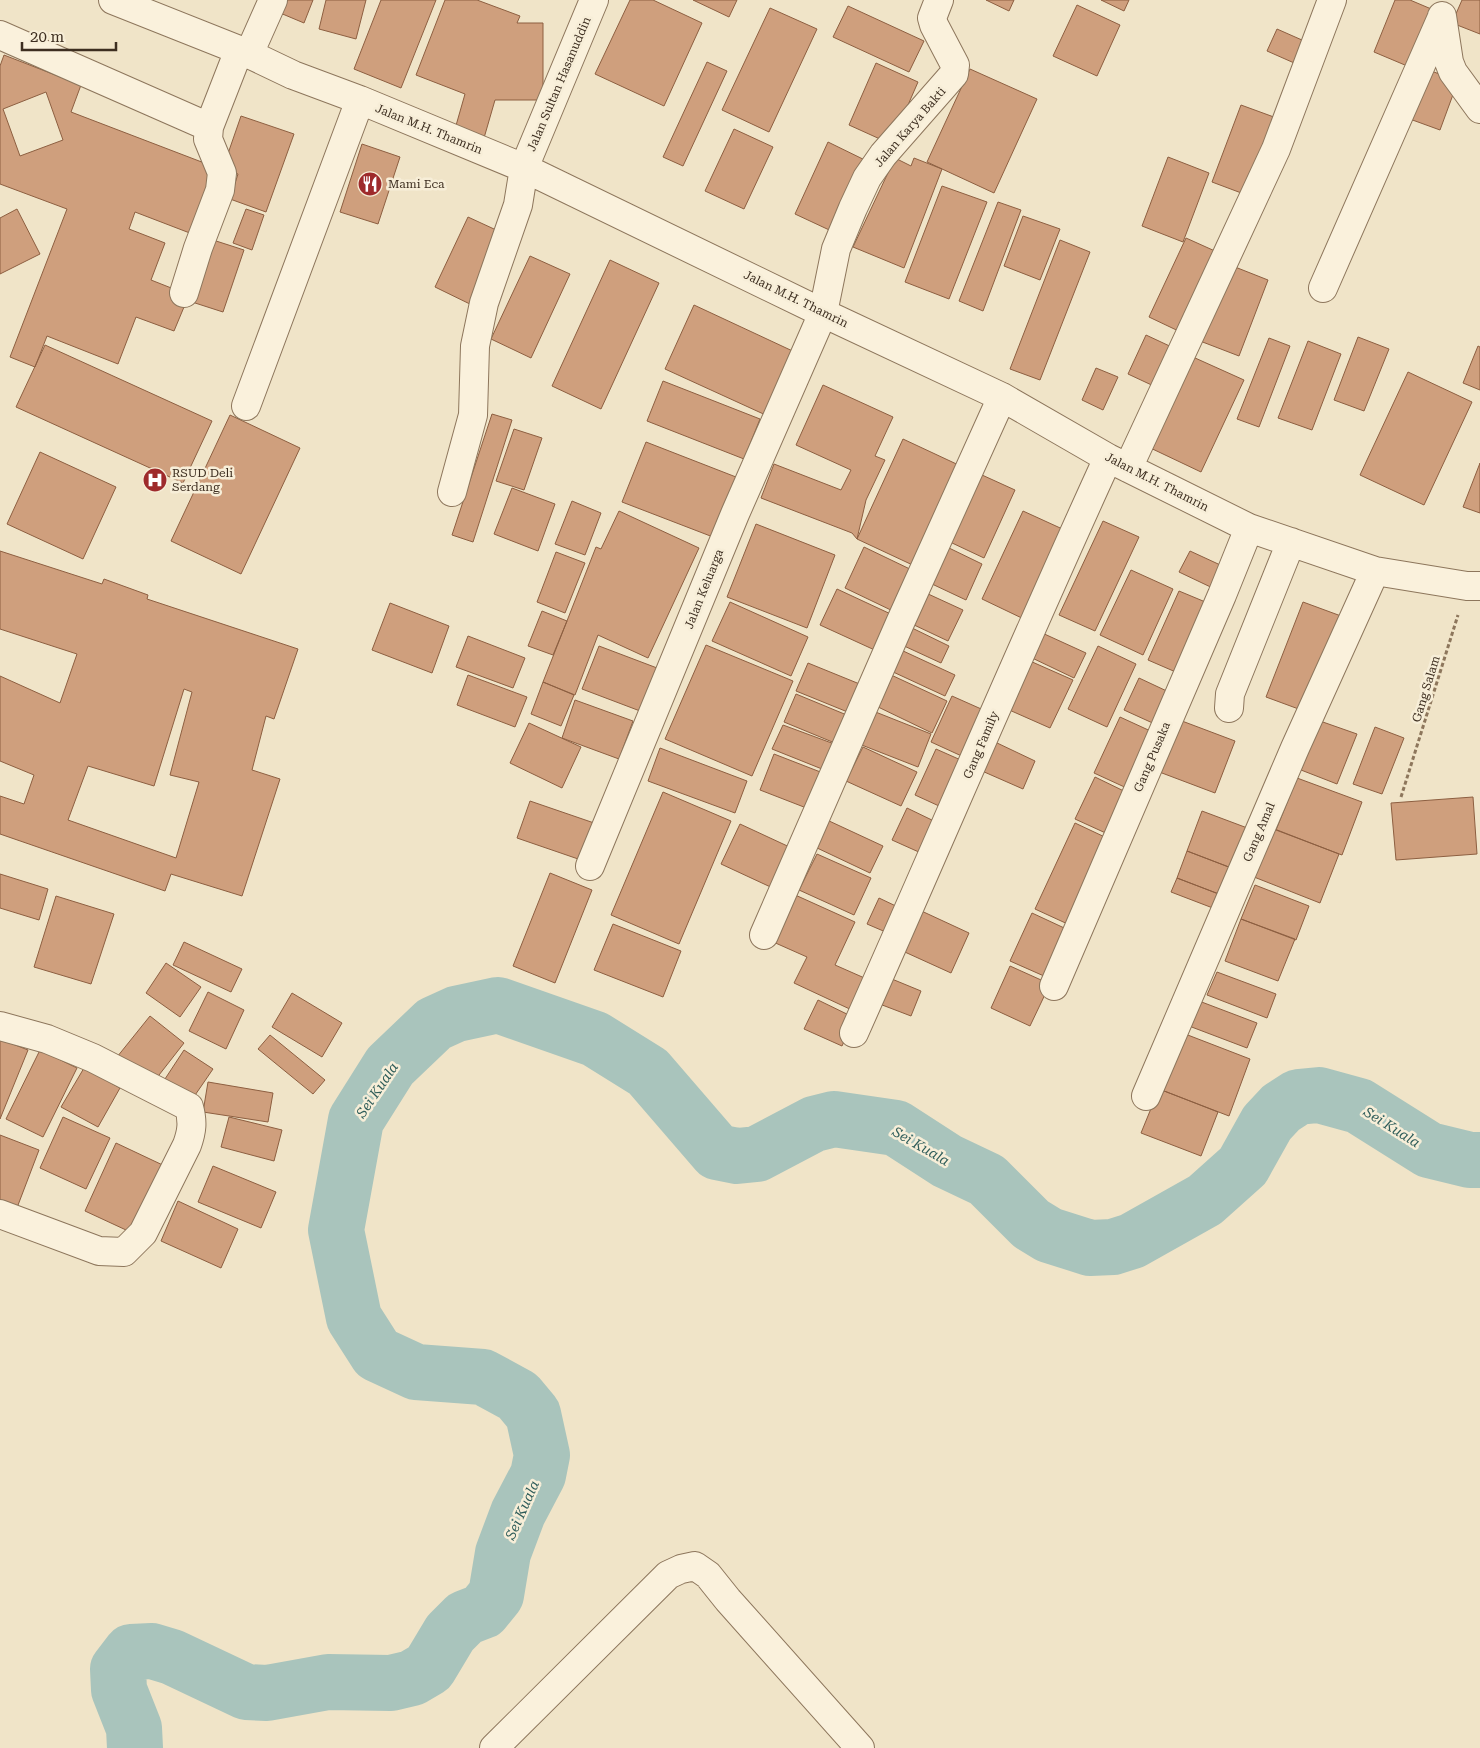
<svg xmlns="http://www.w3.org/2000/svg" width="1480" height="1748" font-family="'Roboto Serif',serif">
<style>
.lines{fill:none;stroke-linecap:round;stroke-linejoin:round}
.river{stroke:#a9c4bc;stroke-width:56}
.building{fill:#cf9f7d;stroke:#8d5f41;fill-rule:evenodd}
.minor-casing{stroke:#8d765c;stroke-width:30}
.path{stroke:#8d765c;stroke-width:3;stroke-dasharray:4 2.5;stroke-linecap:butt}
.minor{stroke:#faf1dc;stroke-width:28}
.labels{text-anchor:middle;stroke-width:5;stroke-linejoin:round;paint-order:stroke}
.street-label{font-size:12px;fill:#3d2e20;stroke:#f7eed8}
.poi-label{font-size:12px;fill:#3d2e20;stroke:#f7eed8;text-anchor:start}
.water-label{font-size:14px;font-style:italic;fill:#2f5d5a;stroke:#f7eed8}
</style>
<rect width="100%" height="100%" fill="#f0e4c8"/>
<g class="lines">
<path class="river" d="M135 1748 134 1728 119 1690 118 1669 131 1652 152 1651 172 1657 246 1692 267 1693 328 1682 391 1683 412 1678 429 1668 450 1633 465 1618 483 1611 496 1595 503 1553 518 1513 538 1475 542 1455 533 1414 518 1396 483 1377 416 1372 377 1354 354 1318 336 1230 356 1120 390 1066 434 1024 456 1014 498 1005 595 1039 648 1072 717 1152 737 1156 757 1154 814 1124 834 1119 896 1128 947 1161 987 1180 1031 1224 1049 1235 1090 1248 1113 1247 1132 1241 1205 1200 1243 1166 1267 1123 1281 1108 1298 1097 1319 1095 1359 1106 1429 1150 1470 1160H1480"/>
</g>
<path class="building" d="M277 0H313L304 23 273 10Z
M326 0H366L356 39 319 29Z
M381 0H436L401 88 354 69Z
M445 0H477L520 16 517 23H543V100H495L484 138 455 129 465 94 416 75Z
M630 0H653L702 23 664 106 595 74Z
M693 0H737L729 17Z
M986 0H1014L1009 11Z
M1101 0H1129L1124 11Z
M1395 0H1410L1436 11 1412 68 1374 52Z
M1462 0H1480V34L1452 23Z
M1077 5 1120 25 1097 76 1053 56Z
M848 6 924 41 909 72 833 37Z
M770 8 817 29 769 132 722 110Z
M1277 29 1311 44 1301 66 1267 51Z
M4 55 81 85 71 112 220 169 195 235 135 212 129 229 165 243 151 280 189 295 174 331 136 317 118 364 47 336 35 367 10 357 67 209 0 184V66Z
M707 62 727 71 683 166 663 157Z
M876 63 918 82 891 144 849 125Z
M970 69 1037 99 994 193 927 162Z
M1426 69 1458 81 1440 130 1407 118Z
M46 92 63 140 20 156 3 109Z
M1241 105 1282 120 1252 197 1212 182Z
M241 116 294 134 266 212 230 199 238 174 223 168Z
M734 129 773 147 744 209 705 191Z
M828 142 873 164 840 235 795 214Z
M362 144 400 157 378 224 340 212Z
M1168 157 1209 173 1183 242 1142 226Z
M895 158 911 166 914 158 942 169 904 268 853 247Z
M942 186 987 202 949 299 905 282Z
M998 202 1021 210 983 311 959 301Z
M17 209 40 254 0 274V218Z
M246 209 264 215 252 250 233 243Z
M1023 216 1060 229 1040 280 1004 266Z
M468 217 507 235 474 306 435 287Z
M1186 238 1226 256 1189 336 1149 317Z
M213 240 244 250 223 312 192 302Z
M1060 240 1090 252 1040 380 1010 369Z
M530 256 570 274 531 358 491 339Z
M610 260 659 283 601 409 552 386Z
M1230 265 1268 280 1239 356 1200 341Z
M694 305 799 354 770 417 665 369Z
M1146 335 1176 349 1158 388 1128 374Z
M1358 337 1389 349 1364 411 1334 400Z
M1269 338 1290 346 1259 427 1237 419Z
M1308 341 1341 354 1312 430 1278 418Z
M45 345 212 421 183 483 16 407Z
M1478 346 1480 347V390L1463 383Z
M1184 353 1244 380 1201 472 1142 444Z
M1096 368 1118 377 1103 410 1082 400Z
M1408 372 1472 402 1424 505 1360 475Z
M663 381 760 419 744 459 647 421Z
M823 385 893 417 875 456 885 460 866 500 857 539 852 533 761 498 774 464 841 490 851 470 796 445Z
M492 414 512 420 473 542 452 535Z
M230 415 300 448 241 574 171 541Z
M514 429 542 438 524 490 496 481Z
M903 439 965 468 919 568 857 539Z
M646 442 736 477 713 537 622 502Z
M40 452 116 487 83 559 7 524Z
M1480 463V513L1463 507Z
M982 475 1015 490 984 558 950 542Z
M512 488 555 504 538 551 494 534Z
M572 501 601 513 585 555 555 544Z
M619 511 699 548 648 658 598 635 575 695 543 682 596 547 601 549Z
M1023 511 1069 532 1028 621 982 599Z
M1103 521 1139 537 1095 631 1059 615Z
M756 524 835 555 807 628 727 597Z
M864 547 914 571 895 612 845 588Z
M949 548 982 564 966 600 932 584Z
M0 551 102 584 104 579 148 595 147 599 298 649 274 719 266 716 252 770 280 779 242 896 171 874 165 891 0 834V796L24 804 34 775 0 761V676L60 703 77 654 0 629ZM184 689 192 692 170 775 199 782 176 858 68 820 88 766 154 786Z
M1190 551 1229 569 1219 591 1179 572Z
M556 552 585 563 565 613 537 602Z
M1131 570 1173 589 1143 655 1100 635Z
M837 589 895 616 879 652 820 625Z
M1179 591 1215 606 1185 676 1148 660Z
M926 593 963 610 948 641 912 624Z
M730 602 808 637 791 676 712 641Z
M1303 602 1341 616 1304 711 1266 697Z
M390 603 449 626 432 673 372 650Z
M542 611 567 621 553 655 528 646Z
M910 627 949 646 941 663 902 645Z
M1040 632 1086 653 1074 678 1028 656Z
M468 636 525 658 513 688 456 667Z
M706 645 793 681 752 776 665 739Z
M599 646 665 671 648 714 582 689Z
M1098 646 1136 664 1107 727 1068 709Z
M901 650 955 675 945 696 891 671Z
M1030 661 1073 680 1050 728 1007 709Z
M808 663 867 687 855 715 796 691Z
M889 674 947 701 932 733 874 705Z
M468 675 527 697 515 727 457 705Z
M1139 678 1171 693 1157 725 1124 710Z
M543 682 574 695 561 726 531 714Z
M796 694 854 718 842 746 784 722Z
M952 696 988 712 966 758 931 742Z
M575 700 633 721 619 759 562 738Z
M868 709 931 734 918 767 854 742Z
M1120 717 1157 734 1131 790 1094 773Z
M1174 718 1235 741 1215 793 1154 770Z
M1320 721 1357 734 1337 784 1301 770Z
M529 723 581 747 562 788 510 763Z
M783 725 837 745 827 771 772 749Z
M1375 727 1404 738 1382 794 1353 784Z
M995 742 1035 761 1023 789 982 771Z
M863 747 917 772 901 806 846 781Z
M660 748 747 781 735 813 648 781Z
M936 749 972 765 950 811 915 795Z
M774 754 823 773 809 809 760 790Z
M1095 777 1130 794 1110 835 1075 819Z
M1297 778 1362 802 1342 855 1276 830Z
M663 792 731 821 679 944 611 915Z
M1473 797 1477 854 1396 860 1391 803Z
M530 801 597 824 584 861 517 838Z
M907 808 936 822 921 853 892 840Z
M1202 811 1250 829 1234 869 1187 851Z
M827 820 883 846 870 873 815 847Z
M1075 823 1109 839 1072 926 1035 909Z
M740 824 796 850 777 890 721 864Z
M1272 828 1339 854 1320 903 1254 877Z
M1187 851 1234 869 1224 896 1177 878Z
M817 854 871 878 854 915 799 890Z
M550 873 592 890 555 983 513 966Z
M0 874 48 889 39 920 0 908Z
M1177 878 1224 896 1218 910 1171 892Z
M1255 885 1309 906 1296 940 1241 919Z
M793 894 855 922 835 965 869 980 854 1011 794 983 807 957 771 941Z
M56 896 114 914 91 984 34 967Z
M879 898 900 908 888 933 867 924Z
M915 908 969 933 951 973 896 948Z
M1032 913 1075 933 1053 980 1010 961Z
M1241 919 1295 939 1278 981 1225 961Z
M613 924 681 951 663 997 594 970Z
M184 942 242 969 231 992 173 965Z
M166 963 201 987 180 1017 146 993Z
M1010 966 1050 984 1030 1026 991 1008Z
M1217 972 1276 994 1267 1018 1207 995Z
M887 977 921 991 911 1016 877 1003Z
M208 992 244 1010 226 1049 189 1031Z
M292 993 342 1023 322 1057 272 1027Z
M818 1000 855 1018 842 1046 804 1029Z
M1199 1001 1257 1023 1247 1048 1189 1026Z
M150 1016 184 1043 152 1084 117 1057Z
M1180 1032 1250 1059 1229 1116 1159 1089Z
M270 1035 325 1080 313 1094 258 1049Z
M0 1039 28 1050 0 1119Z
M40 1050 77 1068 43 1137 6 1119Z
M184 1050 213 1069 191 1101 163 1082Z
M84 1068 120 1088 98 1127 61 1107Z
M208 1082 273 1093 268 1122 203 1112Z
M1159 1089 1218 1112 1201 1156 1141 1133Z
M63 1117 110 1138 86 1189 40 1168Z
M229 1117 282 1130 274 1161 221 1147Z
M0 1135 39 1150 15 1213 0 1207Z
M116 1143 169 1168 139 1236 85 1211Z
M213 1166 276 1192 261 1228 198 1202Z
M178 1201 238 1229 221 1268 161 1241Z"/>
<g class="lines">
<defs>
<path id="minor" d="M113 0 249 54 293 75 360 100 524 168 823 313 1002 397 1108 458 1249 528 1375 571 1467 586H1480
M1442 16 1449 62 1453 72 1480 109
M0 35 209 127
M249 54 273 0
M1323 288 1442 17
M184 293 198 248 220 190 222 173 208 139 209 127 239 50
M246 406 360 100
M1128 468 1276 149 1332 0
M452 492 473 415 475 346 484 303 518 205 524 168 594 0
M1229 708 1230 694 1291 542
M590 866 735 514 823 313 836 249 853 208 867 178 883 155 954 74 955 65 934 25 932 18 939 0
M764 935 900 623 1002 397
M1054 986 1222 595 1249 528
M0 1026 47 1039 93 1058 189 1107C193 1122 192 1131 187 1145L143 1233 124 1252 99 1251 0 1214
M854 1033C939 842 1021 648 1108 458
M1146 1096 1295 748 1375 571
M494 1748 668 1575 681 1569 695 1566 708 1575 728 1600 860 1748"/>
</defs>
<use href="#minor" class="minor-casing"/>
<path class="path" d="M1401 797 1458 615"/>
<use href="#minor" class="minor"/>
</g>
<defs>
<symbol id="restaurant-disc" viewBox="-11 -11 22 22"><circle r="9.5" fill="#9e2a2b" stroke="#f7eed8"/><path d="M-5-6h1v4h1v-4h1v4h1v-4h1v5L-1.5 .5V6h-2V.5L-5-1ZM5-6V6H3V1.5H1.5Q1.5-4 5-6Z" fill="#fff"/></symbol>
<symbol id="hospital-disc" viewBox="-11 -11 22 22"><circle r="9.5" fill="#9e2a2b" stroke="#f7eed8"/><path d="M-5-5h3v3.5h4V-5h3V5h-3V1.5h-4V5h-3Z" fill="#fff"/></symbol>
</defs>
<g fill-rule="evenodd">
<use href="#restaurant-disc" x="356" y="170" width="28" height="28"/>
<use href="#hospital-disc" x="141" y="466" width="28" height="28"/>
</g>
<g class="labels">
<g class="street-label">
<text transform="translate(559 84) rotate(-67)" y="4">Jalan Sultan Hasanuddin</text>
<text transform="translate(910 127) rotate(-49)" y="4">Jalan Karya Bakti</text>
<text transform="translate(429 129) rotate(22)" y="4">Jalan M.H. Thamrin</text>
<text transform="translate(796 299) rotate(26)" y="4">Jalan M.H. Thamrin</text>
<text transform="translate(1157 482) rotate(27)" y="4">Jalan M.H. Thamrin</text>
<text transform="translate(704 589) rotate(-68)" y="4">Jalan Keluarga</text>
<text transform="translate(1426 689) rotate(-73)" y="4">Gang Salam</text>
<text transform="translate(981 745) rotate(-67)" y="4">Gang Family</text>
<text transform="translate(1152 757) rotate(-67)" y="4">Gang Pusaka</text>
<text transform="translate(1259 832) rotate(-67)" y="4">Gang Amal</text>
</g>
<g class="poi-label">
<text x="388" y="188">Mami Eca</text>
<text x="172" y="477">RSUD Deli<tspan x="172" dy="14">Serdang</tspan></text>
</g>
<g class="water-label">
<text transform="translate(377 1090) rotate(-56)" y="5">Sei Kuala</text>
<text transform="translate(1392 1127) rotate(32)" y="5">Sei Kuala</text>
<text transform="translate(921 1146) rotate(30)" y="5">Sei Kuala</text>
<text transform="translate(522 1510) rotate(-66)" y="5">Sei Kuala</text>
</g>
</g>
<path d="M22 42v8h94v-8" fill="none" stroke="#3d2e20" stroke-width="2.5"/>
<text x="30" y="42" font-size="15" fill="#3d2e20" stroke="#f7eed8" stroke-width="4" paint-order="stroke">20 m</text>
</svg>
